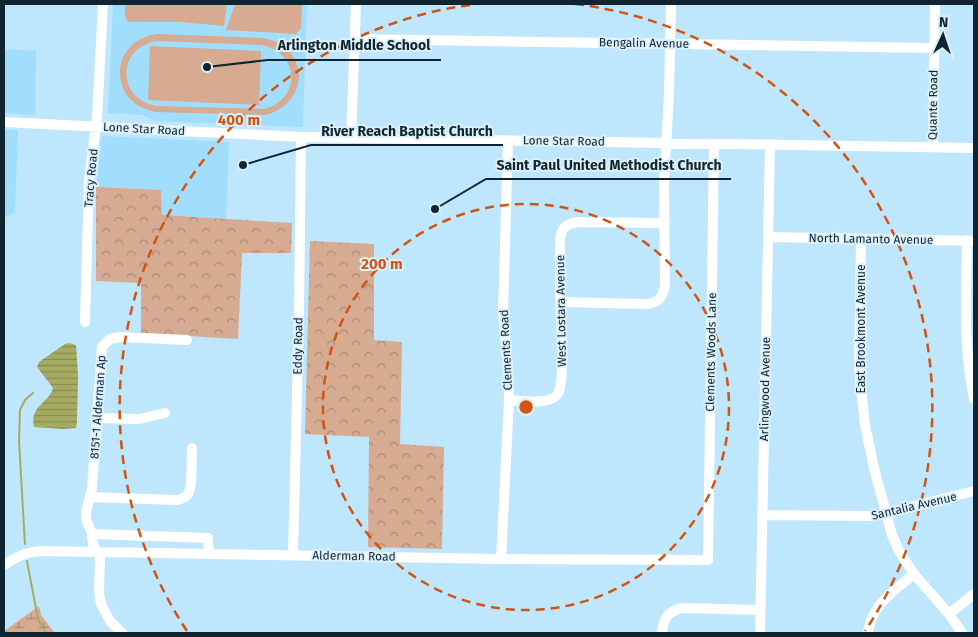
<svg xmlns="http://www.w3.org/2000/svg" width="978" height="637" font-family="'Fira Sans',sans-serif">
<style>
.built{fill:#a1ddfd}
.grass{fill:#d6ab91;fill-rule:evenodd}
.forest{fill:url(#forest-crowns)}
.wetland{fill:url(#wetland-marsh)}
.water{fill:url(#water-rules)}
.lines{fill:none;stroke-linecap:round;stroke-linejoin:round}
.stream{stroke:#a6ab62;stroke-width:2}
.minor{stroke:#fff;stroke-width:10}
.ring{fill:none;stroke:#d25410;stroke-width:2.5;stroke-dasharray:9 6}
.labels{text-anchor:middle;stroke-width:4;stroke-linejoin:round;paint-order:stroke}
.street-label{font-size:12px;fill:#10252f;stroke:#dcf0fb}
.centre{fill:#d25410;stroke:#dcf0fb;stroke-width:2.5}
.ring-label{font-size:15px;text-anchor:middle;font-weight:bold;fill:#d25410;stroke:#dcf0fb;stroke-width:4;stroke-linejoin:round;paint-order:stroke}
.leader{fill:none;stroke:#10252f;stroke-width:2}
.callout-dot{fill:#10252f;stroke:#dcf0fb;stroke-width:2}
.callout-label{font-size:14px;text-anchor:middle;font-weight:bold;fill:#10252f;stroke:#dcf0fb;stroke-width:4;stroke-linejoin:round;paint-order:stroke}
</style>
<defs>
<pattern id="forest-crowns" width="20" height="18" patternUnits="userSpaceOnUse" patternTransform="scale(1.25)"><rect width="20" height="18" fill="#d6ab91"/><path d="M2 6a3 3 0 1 1 6 0M12 15a3 3 0 1 1 6 0" fill="none" stroke="#ac8b77"/></pattern>
<pattern id="wetland-marsh" width="20" height="14" patternUnits="userSpaceOnUse" patternTransform="scale(1.25)"><rect width="20" height="14" fill="#d6ab91"/><path d="M1 5h8M5 5V1M11 12h8M15 12V8" fill="none" stroke="#ac8b77"/></pattern>
<pattern id="water-rules" width="6" height="5" patternUnits="userSpaceOnUse" patternTransform="scale(1.25)"><rect width="6" height="5" fill="#a6ab62"/><path d="M0 2.5h6" fill="none" stroke="#868b51"/></pattern>
</defs>
<rect width="100%" height="100%" fill="#bee6fd"/>
<path class="built" d="M113 4H307L303 127 157 121 142 115 108 113Z
M4 49 36 51 35 115 4 113Z
M4 130H18L15 212 4 218Z
M102 136 229 142 226 219 162 215 161 190 96 187Z"/>
<path class="grass" d="M125 4H227L224 26 181 22H128L125 17Z
M235 4H302L301 28 296 34 226 30Z
M159 34 262 38C309 44 312 102 266 115L156 112C106 104 109 38 159 34ZM159 41 261 45C299 51 303 99 264 109L157 106C115 99 117 45 159 41Z
M150 46 261 51 259 105 148 100Z"/>
<path class="forest" d="M96 187 161 190 162 215 292 223 291 253H242L238 339 141 333V283L96 281Z
M310 241 374 244V340L402 342 400 444 444 447 442 549 368 547 369 437 305 434Z"/>
<path class="wetland" d="M39 606 41 615 55 633H4V631Z"/>
<path class="water" d="M69 343 76 345 78 375 77 423 76 428 63 429 34 427C33 423 33 418 34 415 37 404 51 399 53 388L37 367 39 362 65 344Z"/>
<g class="lines">
<path class="stream" d="M25 544 19 441 20 410 25 400 33 393
M27 561 38 619 46 633"/>
<path class="minor" d="M355 39 934 48
M4 122 301 137 974 148
M351 138 356 4
M933 147 935 4
M769 237 974 241
M861 239 859 369 862 398 865 425 874 468 892 535 899 551 914 574 949 614 962 633
M967 240C966 294 963 346 974 399
M560 302 648 304C660 302 663 296 665 285L664 183 669 94 671 4
M85 322 89 180 97 118 103 4
M509 400C521 401 549 405 557 395 566 384 561 317 560 300 560 280 560 259 560 239 562 227 566 224 578 222L665 223
M97 418 139 419 165 413
M90 497 177 500C181 499 185 498 188 494 193 487 191 458 192 448
M762 515 874 516 974 491
M92 534 208 538 209 553
M293 555 299 313 301 137
M501 559 509 400 508 369 503 314 508 141
M4 565C16 557 26 552 40 551L501 559 708 560 714 144
M949 614 974 594
M122 633 110 621 101 604 99 593 100 558 93 544 92 534 86 519V512L92 488 102 347 110 339 120 337 187 340
M662 633C663 618 667 613 681 608L760 610
M760 633 770 145
M868 633C869 628 870 622 872 618 880 599 899 587 914 574"/>
</g>
<g class="ring">
<circle cx="526" cy="407" r="203"/>
<path d="M187 631A406 406 0 0 1 477 4M575 4A406 406 0 0 1 865 631"/>
</g>
<g class="labels">
<g class="street-label">
<text transform="translate(644 43) rotate(1)" y="4">Bengalin Avenue</text>
<text transform="translate(933 105) rotate(-89)" y="4">Quante Road</text>
<text transform="translate(144 129) rotate(3)" y="4">Lone Star Road</text>
<text transform="translate(564 141) rotate(1)" y="4">Lone Star Road</text>
<text transform="translate(91 178) rotate(-85)" y="4">Tracy Road</text>
<text transform="translate(871 239) rotate(1)" y="4">North Lamanto Avenue</text>
<text transform="translate(561 311) rotate(-91)" y="4">West Lostara Avenue</text>
<text transform="translate(861 329) rotate(-90)" y="4">East Brookmont Avenue</text>
<text transform="translate(298 346) rotate(-89)" y="4">Eddy Road</text>
<text transform="translate(506 350) rotate(-93)" y="4">Clements Road</text>
<text transform="translate(711 352) rotate(-89)" y="4">Clements Woods Lane</text>
<text transform="translate(765 389) rotate(-89)" y="4">Arlingwood Avenue</text>
<text transform="translate(98 407) rotate(-86)" y="4">8151-1 Alderman Ap</text>
<text transform="translate(914 506) rotate(-13)" y="4">Santalia Avenue</text>
<text transform="translate(354 556) rotate(1)" y="4">Alderman Road</text>
</g>
</g>
<circle cx="526" cy="407" r="8" class="centre"/>
<g class="ring-label">
<text x="239" y="125">400 m</text>
<text x="382" y="269">200 m</text>
</g>
<path class="leader" d="M207 67L268 60H441M243 165L311 145H503M435 209L486 179H731"/>
<g class="callout-dot">
<circle cx="207" cy="67" r="5"/>
<circle cx="243" cy="165" r="5"/>
<circle cx="435" cy="209" r="5"/>
</g>
<g class="callout-label">
<text x="354" y="50">Arlington Middle School</text>
<text x="407" y="136">River Reach Baptist Church</text>
<text x="609" y="170">Saint Paul United Methodist Church</text>
</g>
<rect width="978" height="637" fill="none" stroke="#10252f" stroke-width="10"/>
<g transform="translate(943 35) rotate(3)" stroke="#dcf0fb" stroke-width="4" paint-order="stroke">
<path d="M0-4L9 19L0 12L-9 19Z" fill="#10252f"/>
<text y="-8" font-size="14" font-weight="bold" text-anchor="middle" fill="#10252f">N</text>
</g>
</svg>
